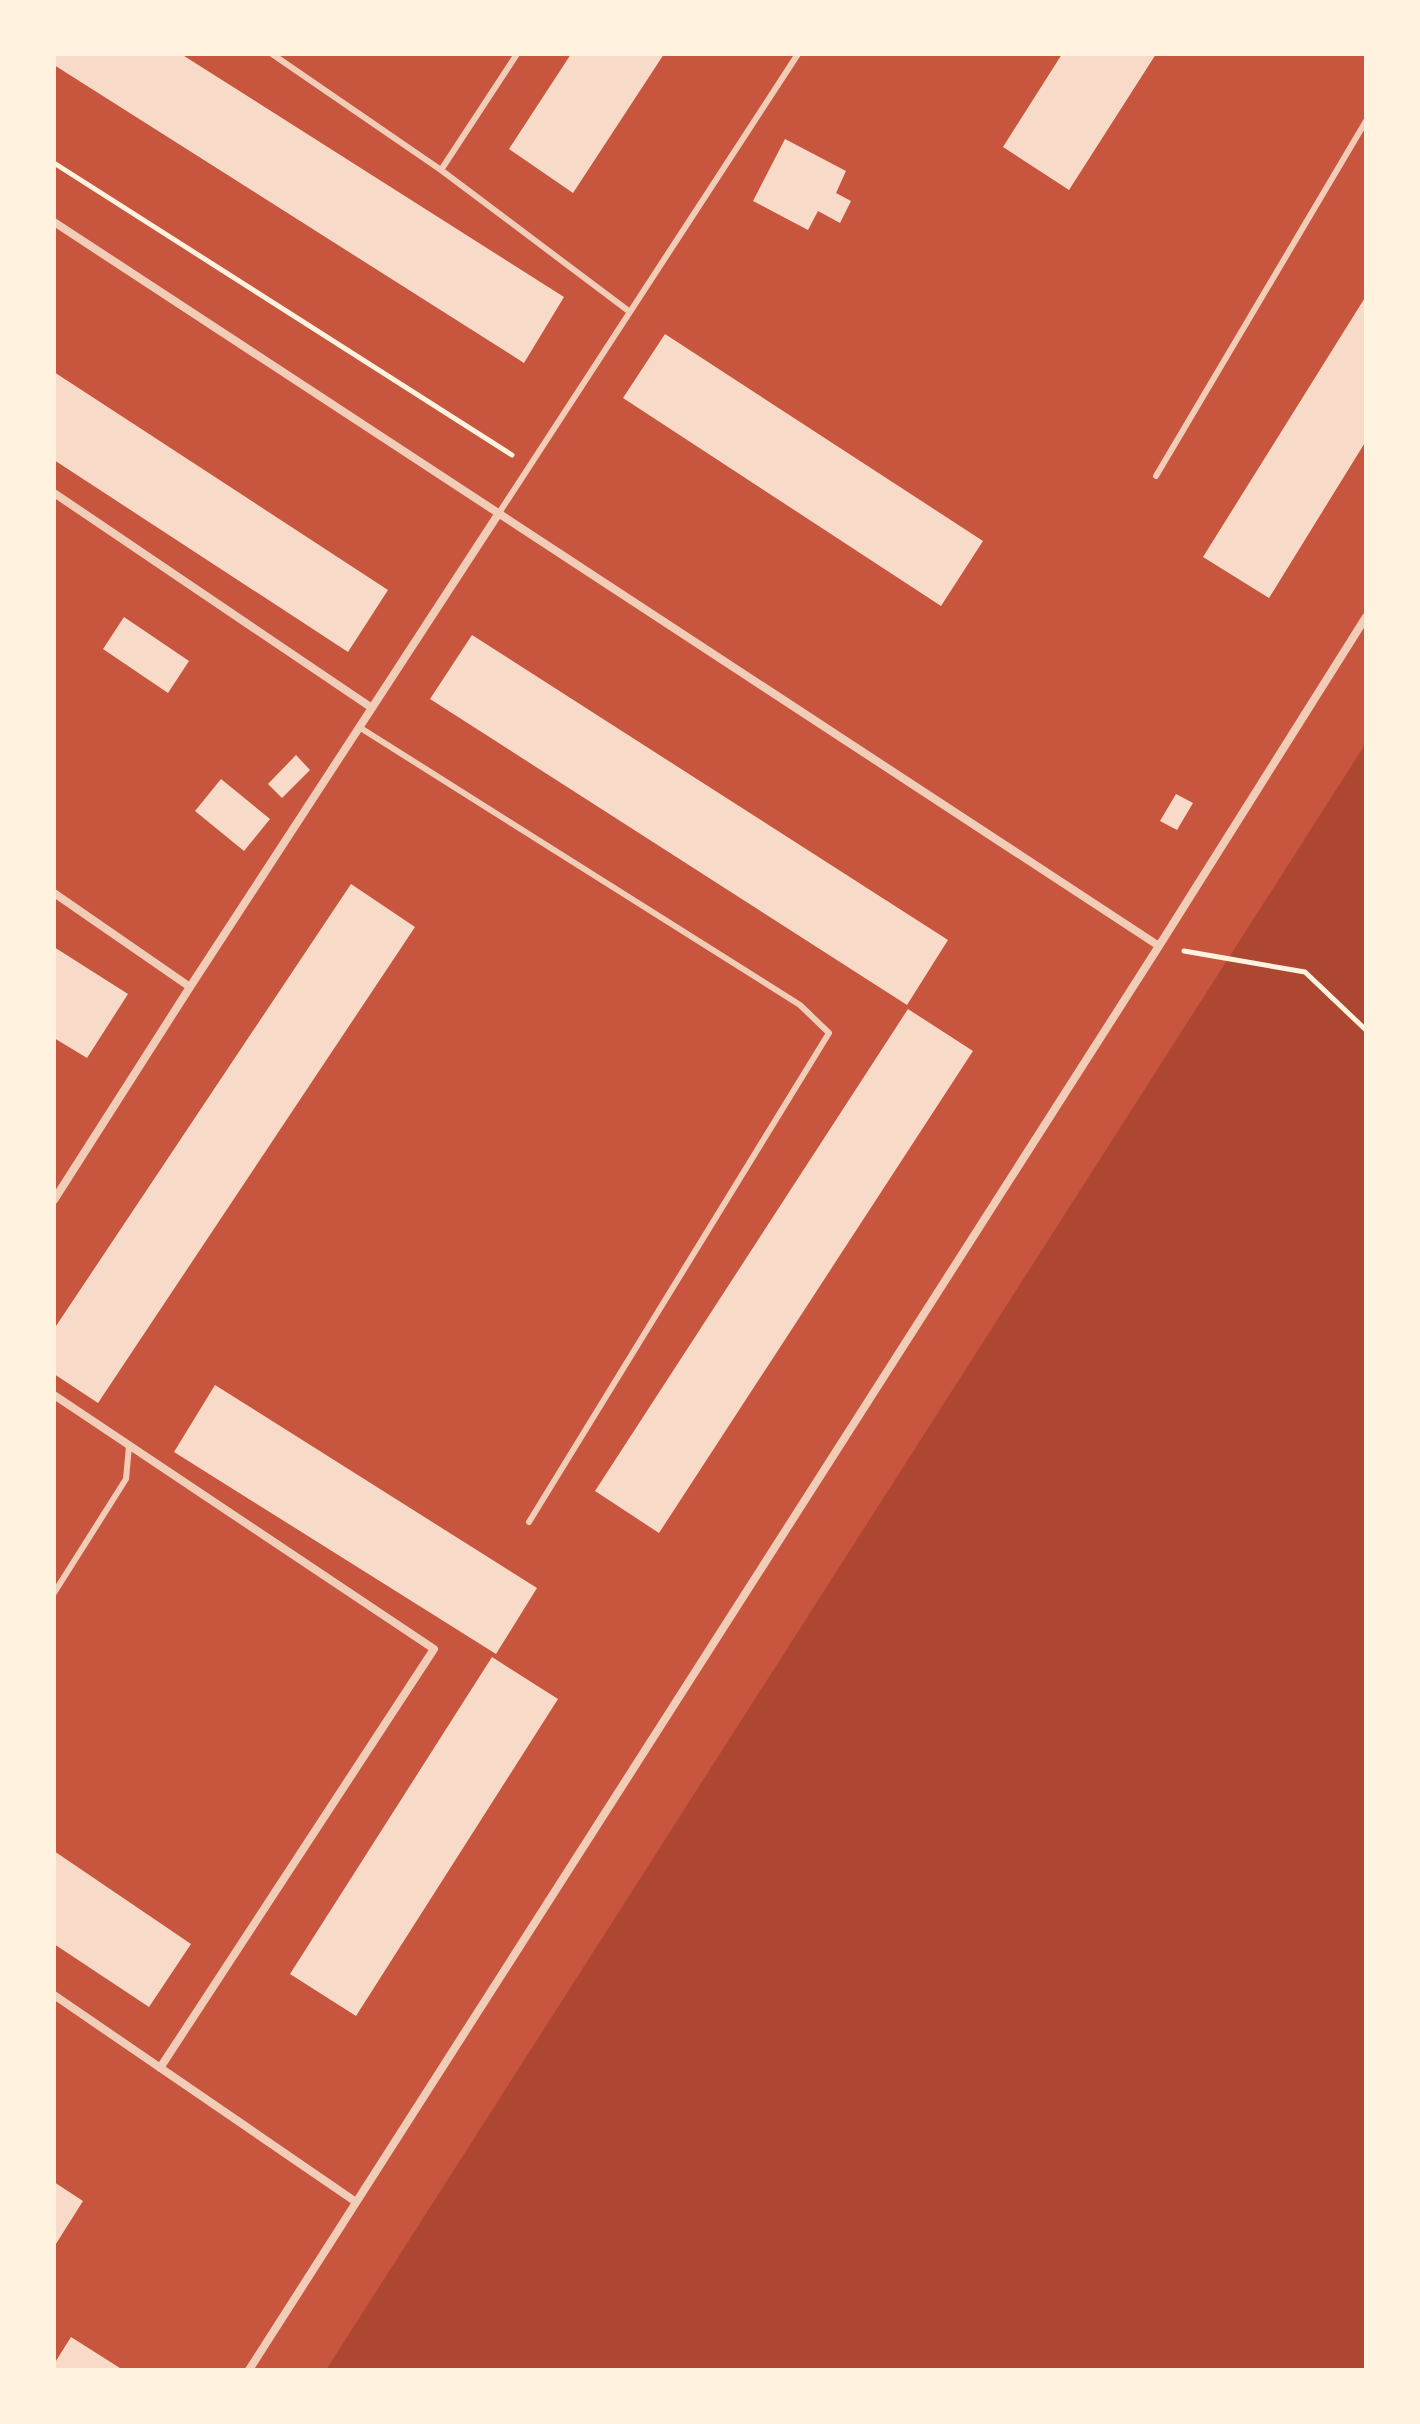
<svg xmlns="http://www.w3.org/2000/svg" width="1420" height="2424" font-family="Lato,sans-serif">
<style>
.green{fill:#ae4732}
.building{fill:#f7dbc8}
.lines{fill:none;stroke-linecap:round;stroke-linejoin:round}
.path{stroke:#fff3e0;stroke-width:5}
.service{stroke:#f1ccb7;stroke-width:6}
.minor{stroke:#f1ccb7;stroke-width:8}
</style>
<rect width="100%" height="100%" fill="#c8553d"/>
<path class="green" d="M1366 743V2370H326Z"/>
<path class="building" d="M54 54H181L564 297 524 363 54 65Z
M571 54H664L573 193 509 149Z
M1062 54H1156L1069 190 1003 147Z
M785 139 846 171 836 193 851 201 840 223 818 211 808 230 753 201Z
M1366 296V441L1269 598 1203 557Z
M665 334 983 541 941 606 623 398Z
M54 372 388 590 348 652 54 460Z
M124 617 189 661 168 693 103 649Z
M472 635 948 940 907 1005 430 699Z
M296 755 310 770 282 798 268 784Z
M221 779 270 819 244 851 195 811Z
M1176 794 1193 803 1177 830 1160 821Z
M351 884 415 927 98 1403 54 1374V1329Z
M54 947 128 994 87 1058 54 1038Z
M908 1009 973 1051 659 1533 595 1491Z
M215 1385 537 1588 496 1654 174 1452Z
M492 1657 558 1699 356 2016 290 1974Z
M54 1851 191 1944 149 2007 54 1944Z
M54 2182 83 2201 54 2247Z
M71 2337 123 2370H54V2364Z"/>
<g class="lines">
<path class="path" d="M54 163 512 455
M1184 951 1305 972 1366 1030"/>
<path class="service" d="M272 54 441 170 630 312
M441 170 517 54
M1156 476 1366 121
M499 513 798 54
M359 727 800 1005 829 1033 529 1522
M54 1593 126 1479 129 1446"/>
<path class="minor" d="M54 222 1159 946
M54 493 372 708
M54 893 190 987
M54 1200 190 987 499 513
M54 1395 434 1649 160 2068
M54 1995 356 2202
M249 2370 1159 946 1366 617"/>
</g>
<rect width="1420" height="2424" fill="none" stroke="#fff3e0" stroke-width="112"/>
</svg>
